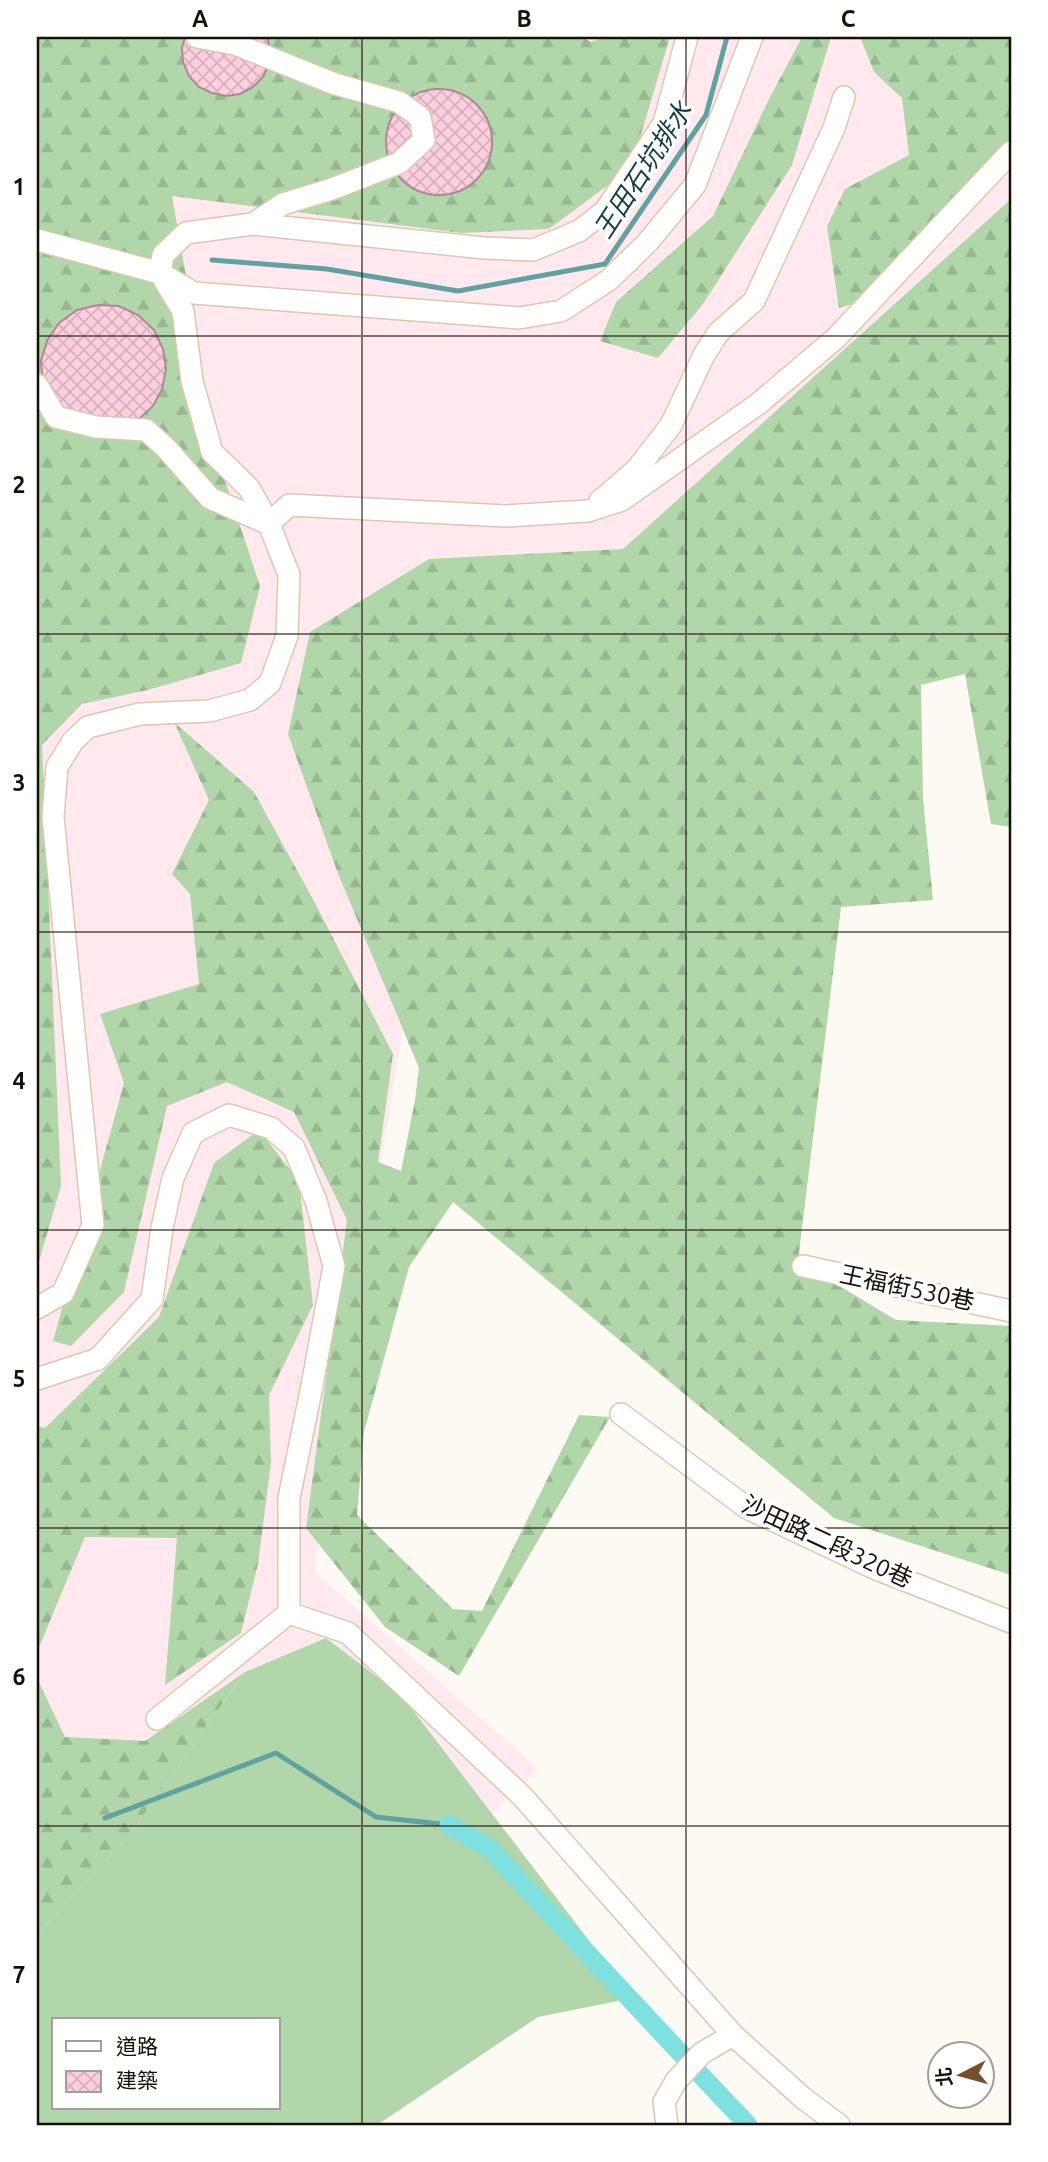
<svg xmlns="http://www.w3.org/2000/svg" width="1048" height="2162" font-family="Ubuntu,'Noto Sans TC',sans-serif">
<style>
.industrial{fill:#ffe9ee}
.grass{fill:#b0d6aa;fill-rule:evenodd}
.forest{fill:url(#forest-firs)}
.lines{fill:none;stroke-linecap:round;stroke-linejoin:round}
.stream{stroke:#60a29f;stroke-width:5}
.canal{stroke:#7fe0e0;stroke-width:19}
.building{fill:url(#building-cross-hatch);stroke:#ac8a95;stroke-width:2}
.minor-casing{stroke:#ddc8ac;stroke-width:24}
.minor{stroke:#fff;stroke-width:21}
.grid{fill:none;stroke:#171006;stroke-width:2;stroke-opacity:0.55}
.labels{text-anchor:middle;stroke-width:7;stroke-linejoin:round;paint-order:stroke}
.street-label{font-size:24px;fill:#171006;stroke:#fff}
.water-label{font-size:26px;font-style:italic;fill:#103e3f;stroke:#fff}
.neatline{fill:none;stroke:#171006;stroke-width:2.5}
.grid-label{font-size:23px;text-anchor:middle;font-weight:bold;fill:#171006}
</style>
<defs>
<pattern id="forest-firs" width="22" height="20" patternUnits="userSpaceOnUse" patternTransform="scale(1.75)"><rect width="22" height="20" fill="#b0d6aa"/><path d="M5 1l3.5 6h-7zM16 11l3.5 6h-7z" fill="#97b791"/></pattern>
<pattern id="building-cross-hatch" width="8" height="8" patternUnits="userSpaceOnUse" patternTransform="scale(1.75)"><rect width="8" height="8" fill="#fccede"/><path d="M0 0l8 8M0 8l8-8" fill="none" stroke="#d7b0bd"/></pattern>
</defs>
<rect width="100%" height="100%" fill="#fdf9f3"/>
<path class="industrial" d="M37 37H1011V313L436 824 314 1571 538 1769 278 2026V2020H54V2108L37 2125Z"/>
<path class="grass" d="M326 1638 402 1696 633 1998 538 2017 377 2125H37V1934L126 1840 245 1672ZM54 2020H278V2108H54Z"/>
<path class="forest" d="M37 37H582L591 42 606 37H670L631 168 549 229 461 233 172 196 218 459 260 586 241 663 148 690 82 704 42 745 61 1186 37 1268Z
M799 37H831L792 165 703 304 658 358 600 341 616 302 713 216 770 97 800 41Z
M860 37H1011V138L939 213 873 298 839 308 827 226 845 189 909 155 902 98 874 72Z
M1011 199V827L991 824 965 674 921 685 923 799 933 900 841 907 798 1261 896 1320 1011 1326V1575L834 1518 453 1202 409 1267 364 1432 357 1515 453 1609 482 1611 579 1415 610 1417 459 1676 385 1627 306 1528 347 1220 294 1112 227 1082 167 1106 124 1292 71 1346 53 1341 124 1083 100 1014 199 984 190 894 172 874 209 800 174 722 254 792 315 903 393 1054 378 1162 401 1171 415 1100 419 1068 337 871 288 734 310 632 429 559 623 549Z
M259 1130 299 1181 313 1305 269 1395 271 1463 258 1564 241 1633 165 1685 177 1538 85 1537 37 1652V1426L45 1428 159 1317 214 1163Z
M245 1672 126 1840 37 1934V1678L65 1737 145 1741Z"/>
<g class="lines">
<path class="stream" d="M212 260 327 269 458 291 605 264 706 115 727 37
M105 1818 276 1753 376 1817 449 1825"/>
<path class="canal" d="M449 1825 489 1848 685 2058
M695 2069 748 2125"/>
</g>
<path class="building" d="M185 37H267L270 49 269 64 263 77 253 87 240 94 226 96 212 93 199 87 189 76 183 62 182 48Z
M386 142a53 53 0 1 1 106 0a53 53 0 1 1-106 0Z
M98 305 119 306 138 315 154 330 163 349 166 369 162 389 153 406 138 420 64 416 43 383 41 361 47 341 59 323 77 310Z"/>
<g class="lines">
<defs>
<path id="minor" d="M197 37 235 44 335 84 399 102 420 117 424 140 399 163 332 189 283 204 253 224
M37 240 160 273 194 293 519 318 561 311 609 280 647 243 695 185 752 37
M37 385 56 417 96 427 146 430 166 448 210 498 269 524 289 505 506 516 588 511 622 500 758 404 836 338 1011 152
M600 501 637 469 671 425 704 355 718 333 754 301 834 128 844 97
M803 1266 1011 1311
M37 1308 63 1293 93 1225 53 817 57 767 73 741 88 727 140 714 209 711 250 700 270 683 287 636 289 575 269 524 249 488 212 452 192 381 183 311 160 273 163 255 186 233 253 224 484 248 533 250 579 231 605 211 664 123 687 37
M37 1379 98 1359 152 1299 162 1228 173 1178 193 1133 229 1115 271 1128 294 1148 316 1201 334 1266 311 1391 289 1498V1613L348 1633 522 1796 733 2035 803 2098 839 2125
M621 1414 747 1508 874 1568 1011 1622
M157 1719 289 1613
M667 2125 664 2102 676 2081 702 2053 733 2035"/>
</defs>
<use href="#minor" class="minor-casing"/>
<use href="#minor" class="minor"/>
</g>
<path class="grid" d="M362 37V2125M686 37V2125M37 336H1011M37 634H1011M37 932H1011M37 1230H1011M37 1528H1011M37 1826H1011"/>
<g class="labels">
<g class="street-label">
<text transform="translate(907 1288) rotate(12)" y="8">王福街530巷</text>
<text transform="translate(827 1542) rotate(25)" y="8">沙田路二段320巷</text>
</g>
<g class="water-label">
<text transform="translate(643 170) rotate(-57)" y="9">王田石坑排水</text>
</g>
</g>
<rect width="1048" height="2162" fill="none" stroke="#ffffff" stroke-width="77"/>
<rect x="52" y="2018" width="228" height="91" fill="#ffffff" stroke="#a29f9b" stroke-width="2"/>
<rect x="66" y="2041" width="35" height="10" fill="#ffffff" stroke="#a29f9b" stroke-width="2"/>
<text x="116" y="2054" font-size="21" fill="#171006">道路</text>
<rect x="66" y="2071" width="35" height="21" fill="url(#building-cross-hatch)" stroke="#a29f9b" stroke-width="2"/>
<text x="116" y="2088" font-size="21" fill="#171006">建築</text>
<g transform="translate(961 2075) rotate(264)"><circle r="33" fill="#ffffff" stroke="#a29f9b" stroke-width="2"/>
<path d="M0-5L12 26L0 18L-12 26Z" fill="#75502b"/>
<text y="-10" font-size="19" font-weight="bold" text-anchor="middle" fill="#171006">北</text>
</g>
<rect x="38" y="38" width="972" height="2086" class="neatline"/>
<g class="grid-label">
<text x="200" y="27">A</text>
<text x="524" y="27">B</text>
<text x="848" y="27">C</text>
<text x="19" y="195">1</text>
<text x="19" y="493">2</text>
<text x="19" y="791">3</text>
<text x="19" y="1089">4</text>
<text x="19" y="1387">5</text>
<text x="19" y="1685">6</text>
<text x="19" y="1983">7</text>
</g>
</svg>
